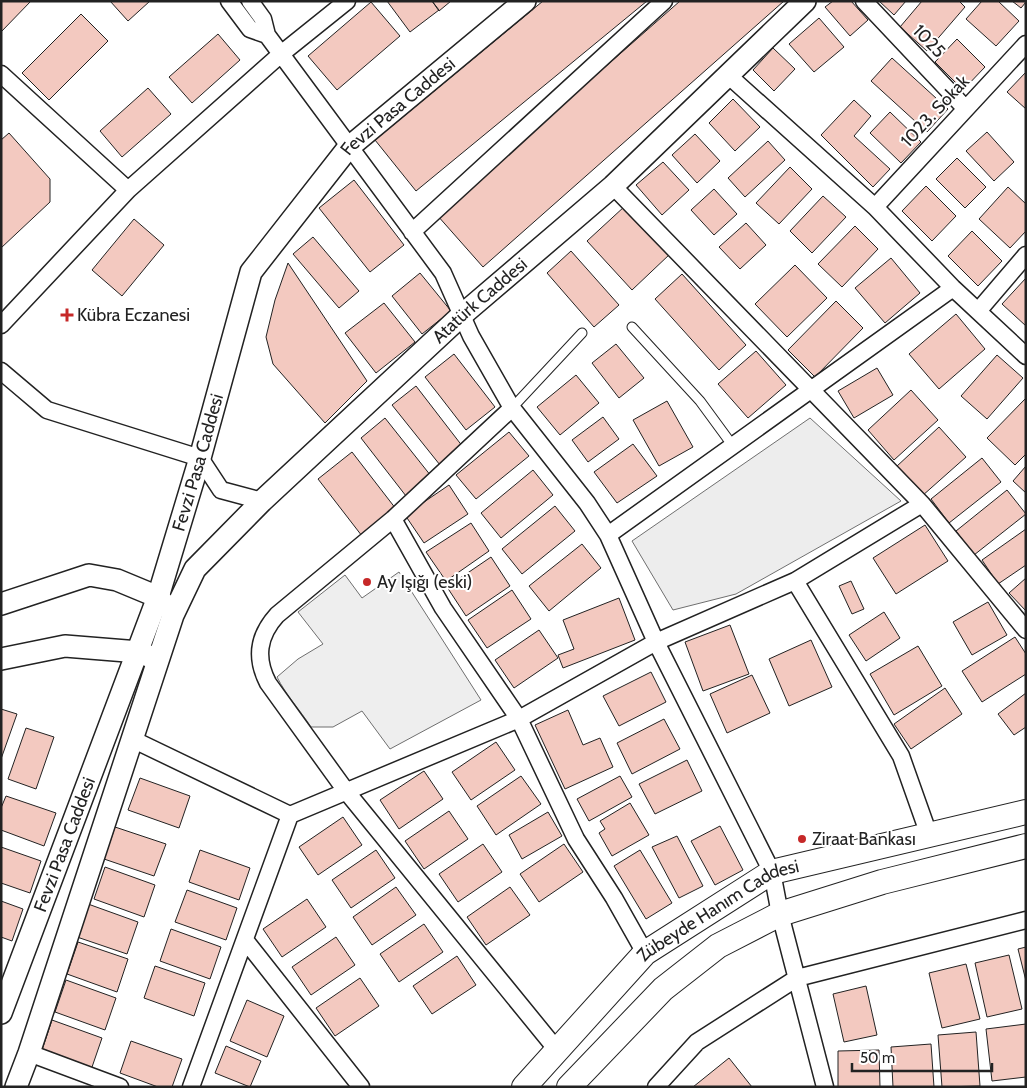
<svg xmlns="http://www.w3.org/2000/svg" width="1027" height="1088" font-family="Cabin,sans-serif">
<style>
.green{fill:#eee;stroke:#6f6f6f}
.parking{fill:#ededed;stroke:#6f6f6f}
.building{fill:#f3c9c0;stroke:#222}
.lines{fill:none;stroke-linecap:round;stroke-linejoin:round}
.service-casing{stroke:#222;stroke-width:11}
.minor-casing{stroke:#222;stroke-width:19}
.tertiary-casing{stroke:#222;stroke-width:24}
.secondary-casing{stroke:#222;stroke-width:26}
.service{stroke:#fff;stroke-width:9}
.minor{stroke:#fff;stroke-width:16}
.tertiary{stroke:#fff;stroke-width:21}
.secondary{stroke:#fff;stroke-width:24}
.poi-dot{fill:#c62828;stroke:#fff;stroke-width:2}
.labels{text-anchor:middle;stroke-width:4;stroke-linejoin:round;paint-order:stroke}
.street-label{font-size:18px;fill:#222;stroke:#fff}
.poi-label{font-size:18px;fill:#222;stroke:#fff;text-anchor:start}
</style>
<rect width="100%" height="100%" fill="#fff"/>
<path class="green" d="M399 572 481 700 390 749 362 711 333 727H311C300 710 286 695 277 677L298 659 323 644 298 612 345 575 362 598Z"/>
<path class="parking" d="M810 418 901 501 736 594 673 610 632 541Z"/>
<path class="building" d="M1 1H31L1 32Z
M110 1H150L128 21Z
M387 1H432L439 10 410 32Z
M432 1H451L439 11Z
M543 1H647L416 191 375 140Z
M680 1H784L483 267 437 215Z
M833 1H851L868 20 850 36 825 7Z
M879 1H906L894 15Z
M922 1H959L965 7 927 51 900 27Z
M982 1H998L1019 21 996 46 966 19Z
M1012 1H1026V2L1021 8Z
M371 2 400 36 337 90 308 56Z
M81 14 108 41 49 100 22 73Z
M819 18 844 47 814 72 789 44Z
M218 34 240 60 192 103 169 77Z
M957 39 985 67 963 90 935 62Z
M773 48 795 69 774 91 753 70Z
M892 58 948 109 927 132 871 81Z
M1026 72V109L1007 92Z
M148 88 171 114 122 157 100 131Z
M733 99 760 127 735 151 709 123Z
M854 100 871 116 854 136 890 169 873 187 821 135Z
M890 112 921 142 901 163 870 133Z
M987 132 1014 162 994 181 966 151Z
M9 133 50 179V202L1 248V140Z
M695 134 720 161 697 183 672 155Z
M768 141 785 160 745 197 728 178Z
M957 158 986 187 965 208 936 179Z
M663 162 689 190 662 215 636 185Z
M790 167 812 189 779 224 756 203Z
M354 180 404 245 370 272 319 208Z
M926 186 956 216 932 241 902 211Z
M1008 187 1026 204V231L1010 248 979 219Z
M714 189 737 214 714 235 691 210Z
M823 196 846 217 812 253 790 231Z
M625 206 670 254 632 290 587 241Z
M134 219 164 245 122 296 92 270Z
M746 223 766 245 740 269 719 247Z
M855 226 878 249 842 287 818 264Z
M972 231 1002 261 978 286 948 256Z
M313 237 359 291 339 308 293 254Z
M571 251 619 305 594 327 547 273Z
M891 258 920 293 885 323 855 288Z
M288 263 367 381 325 423 273 364 266 337 275 300Z
M795 265 827 298 787 337 755 304Z
M420 273 451 311 422 334 392 296Z
M682 274 746 345 719 370 655 299Z
M1026 278V326L1002 304Z
M836 301 863 328 815 377 788 350Z
M384 303 415 342 376 373 345 333Z
M956 314 985 349 939 389 909 354Z
M616 344 644 378 619 398 592 363Z
M756 351 786 385 748 418 718 384Z
M454 354 495 407 466 430 425 377Z
M997 355 1023 378 987 419 961 396Z
M877 368 893 395 854 418 838 391Z
M576 375 599 403 560 435 537 407Z
M416 386 463 447 440 465 392 405Z
M911 390 938 420 894 460 868 430Z
M1026 398V454L1015 465 987 438Z
M667 401 693 447 659 466 633 420Z
M603 417 619 439 588 462 572 440Z
M385 418 431 476 406 496 361 438Z
M939 427 966 457 922 496 896 467Z
M509 432 529 456 476 499 456 475Z
M633 444 657 476 617 503 594 472Z
M352 452 396 509 362 536 318 479Z
M982 458 1001 482 949 523 931 499Z
M1026 466V493L1013 481Z
M533 470 553 495 501 538 481 513Z
M449 485 468 514 424 543 405 515Z
M1007 490 1026 514 974 555 956 531Z
M555 506 575 531 522 574 502 549Z
M471 523 489 551 446 581 426 552Z
M925 525 948 561 896 594 873 558Z
M1026 529V565L998 584 982 560Z
M582 544 601 568 549 611 529 586Z
M491 557 510 586 466 616 447 587Z
M1026 578V611L1009 593Z
M851 581 864 609 852 614 839 586Z
M512 590 531 619 487 648 468 620Z
M619 598 635 640 563 668 558 655 574 649 563 620Z
M988 602 1007 635 972 655 953 622Z
M884 612 900 638 866 661 849 635Z
M730 625 749 674 703 691 685 642Z
M539 630 558 658 514 688 495 660Z
M1015 637 1026 654V674L982 702 962 671Z
M811 640 832 687 789 706 769 659Z
M918 646 942 686 894 715 870 674Z
M651 672 666 702 619 726 603 696Z
M752 675 770 713 727 733 710 694Z
M945 688 962 714 911 749 894 724Z
M1026 693V727L1014 735 998 714Z
M1 709 17 714 1 759Z
M568 710 583 745 600 738 613 767 565 789 535 725Z
M664 719 680 749 632 774 617 743Z
M26 728 54 737 36 789 8 779Z
M496 742 515 770 471 800 452 772Z
M687 760 702 791 655 814 639 784Z
M424 771 443 799 399 829 380 800Z
M521 776 541 804 496 835 477 806Z
M620 776 632 797 589 821 577 799Z
M140 778 190 796 179 828 128 810Z
M6 796 56 813 44 846 1 830V808Z
M630 803 649 835 612 856 599 833 605 829 600 821Z
M449 811 468 839 424 869 405 841Z
M548 812 562 836 522 859 509 835Z
M343 817 362 845 318 875 299 847Z
M720 826 743 870 715 885 691 841Z
M115 827 166 844 154 876 104 859Z
M677 836 703 886 679 898 652 847Z
M483 844 502 872 458 902 439 874Z
M564 844 583 872 539 902 520 874Z
M1 847 41 861 30 893 1 883Z
M200 850 250 868 239 900 189 882Z
M376 850 395 878 351 908 332 880Z
M640 850 672 903 646 919 614 866Z
M105 867 155 885 144 917 94 899Z
M396 887 416 915 372 945 353 917Z
M510 887 530 915 486 945 467 917Z
M187 890 237 908 226 940 175 922Z
M307 899 326 927 282 957 263 929Z
M1 901 23 909 12 941 1 937Z
M88 904 138 922 127 954 77 937Z
M424 924 443 952 399 982 380 954Z
M171 929 221 947 210 979 160 961Z
M336 937 355 965 311 995 292 967Z
M78 942 128 959 117 992 67 974Z
M1026 947V981L1018 949Z
M1009 955 1022 1009 987 1017 975 963Z
M457 956 476 985 432 1014 413 986Z
M966 964 980 1019 942 1028 929 973Z
M155 966 205 983 194 1016 144 998Z
M360 978 379 1006 335 1036 316 1008Z
M66 980 116 998 105 1030 55 1012Z
M866 986 877 1035 844 1042 833 994Z
M247 1000 284 1016 267 1057 230 1041Z
M52 1020 102 1038 91 1070 41 1053Z
M1026 1024V1077L992 1081 986 1029Z
M976 1032 980 1086 942 1087 938 1035Z
M131 1041 182 1059 172 1087H158L120 1073Z
M931 1044 934 1087H893L891 1047Z
M226 1046 261 1061 250 1087 215 1073Z
M879 1050 880 1087H838V1051Z
M729 1058 752 1087H693Z"/>
<g class="lines">
<defs>
<path id="service" d="M632 327 700 401 733 446
M512 408 582 333"/>
<path id="minor" d="M229 1 250 29 267 35
M250 1 263 19 267 35 443 273 471 336 512 408 587 503 608 535 656 642 772 872 780 914 825 1087
M864 1 965 108
M1 74 128 190
M729 76 875 207 953 288 1026 356
M613 186 922 504 1026 630
M875 207 1026 44
M412 232 664 1
M979 310 1026 255
M1 325 128 190 281 54 347 1
M1 371 47 410 200 458 221 490 262 501
M512 408 393 519 277 615C258 636 255 658 268 683L346 791 557 1050
M393 519 443 608 519 719 576 839 614 898 645 953
M608 535 953 288
M795 581 901 756 929 835
M134 740 290 815
M245 940 361 1087
M29 1053 120 1087
M191 1087 290 815 519 719 656 642 795 581 922 504
M656 1087 697 1042 797 978 1026 920"/>
<g id="tertiary">
<path d="M1 604 89 575 117 580 158 597 167 607"/>
<path d="M1 659 65 646 139 652 151 657"/>
<path id="s1" d="M1 1013 158 597 200 458 251 272 348 148 525 1"/>
<path id="s2" d="M16 1087 29 1053 173 615 195 569 262 501 462 315 613 186 805 1"/>
</g>
<g id="secondary">
<path id="s3" d="M524 1087 645 953 772 872 1026 812"/>
<path d="M569 1087 663 989 718 946 780 914 882 882 1026 846"/>
</g>
</defs>
<use href="#service" class="service-casing"/>
<use href="#minor" class="minor-casing"/>
<use href="#tertiary" class="tertiary-casing"/>
<use href="#secondary" class="secondary-casing"/>
<use href="#service" class="service"/>
<use href="#minor" class="minor"/>
<use href="#tertiary" class="tertiary"/>
<use href="#secondary" class="secondary"/>
</g>
<g class="poi-dot">
<path d="M64.5 307.5h5v5h5v5h-5v5h-5v-5h-5v-5h5z"/>
<circle cx="367" cy="582" r="5"/>
<circle cx="802" cy="839" r="5"/>
</g>
<g class="labels">
<g class="street-label">
<text transform="translate(929 41) rotate(46)" y="6">1025</text>
<text dy="6" stroke="none"><textPath href="#s1" startOffset="1005">Fevzi Pasa Caddesi</textPath></text>
<text transform="translate(935 111) rotate(-47)" y="6">1023. Sokak</text>
<text dy="6" stroke="none"><textPath href="#s2" startOffset="940">Atatürk Caddesi</textPath></text>
<text dy="6" stroke="none"><textPath href="#s1" startOffset="585">Fevzi Pasa Caddesi</textPath></text>
<text dy="6" stroke="none"><textPath href="#s1" startOffset="180">Fevzi Pasa Caddesi</textPath></text>
<text dy="6" stroke="none"><textPath href="#s3" startOffset="266">Zübeyde Hanım Caddesi</textPath></text>
</g>
<g class="poi-label">
<text x="77" y="321">Kübra Eczanesi</text>
<text x="377" y="588">Ay Işığı (eski)</text>
<text x="812" y="845">Ziraat Bankası</text>
</g>
</g>
<rect width="1027" height="1088" fill="none" stroke="#222222" stroke-width="5"/>
<path d="M852 1063v8h140v-8" fill="none" stroke="#222222" stroke-width="2.5"/>
<text x="860" y="1063" font-size="15" fill="#222222" stroke="#ffffff" stroke-width="4" paint-order="stroke">50 m</text>
</svg>
